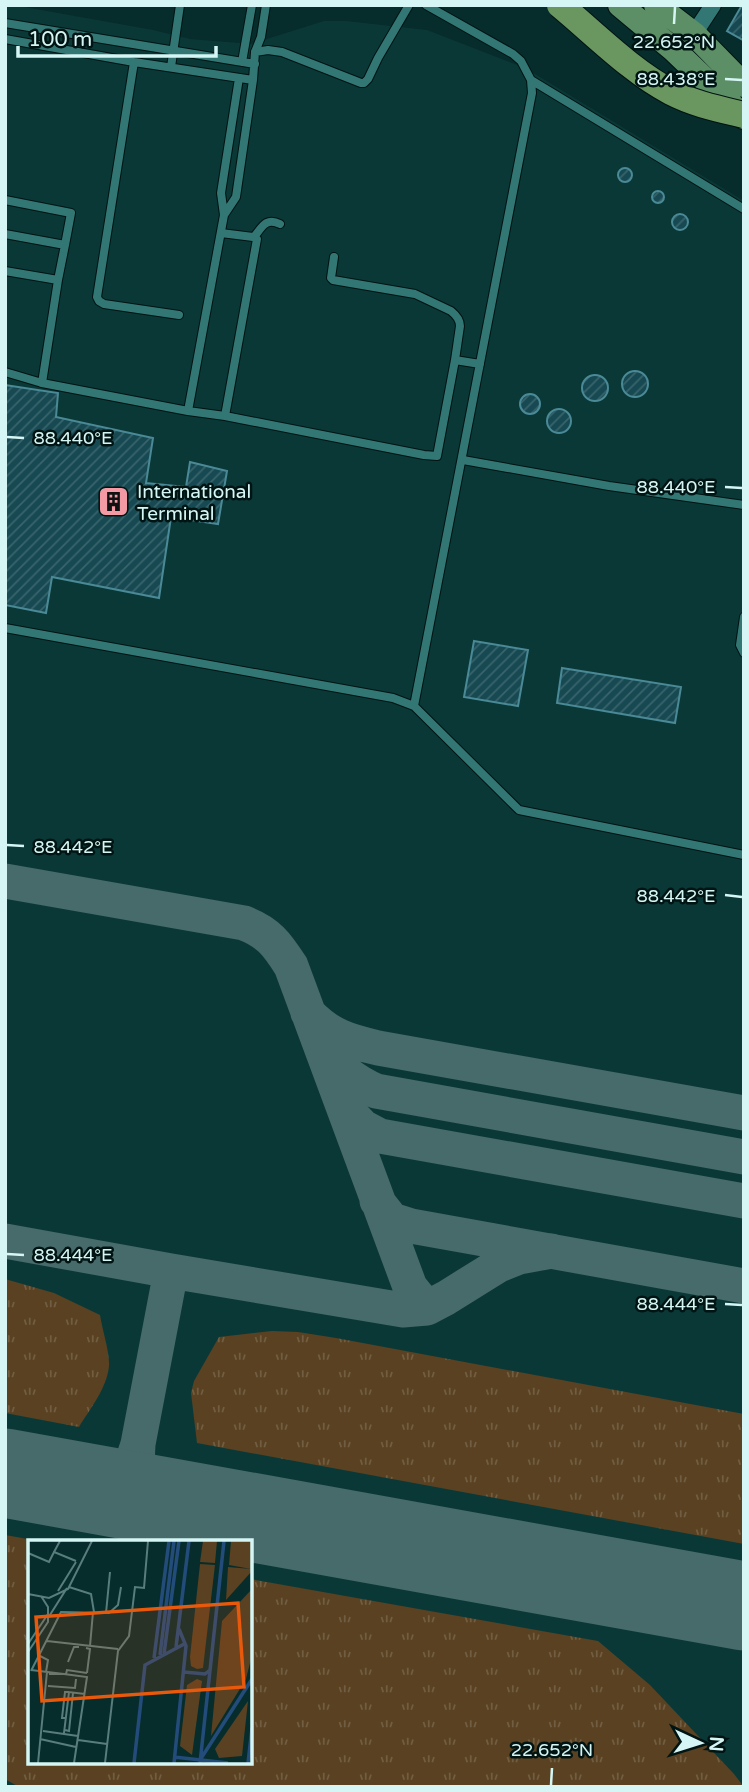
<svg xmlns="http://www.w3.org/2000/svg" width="749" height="1792" font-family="'Varela Round',sans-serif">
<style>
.built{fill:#0a3837;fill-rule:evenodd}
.grass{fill:url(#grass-tufts)}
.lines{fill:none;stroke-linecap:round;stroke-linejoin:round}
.taxiway{stroke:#476a6a;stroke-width:35}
.runway{stroke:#476a6a;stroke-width:89}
.building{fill:url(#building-hatch);stroke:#4a8996;stroke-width:2}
.service-casing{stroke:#011312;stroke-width:10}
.minor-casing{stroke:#011312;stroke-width:18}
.primary-casing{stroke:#011312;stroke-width:26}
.service{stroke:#337775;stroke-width:8}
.minor{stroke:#337775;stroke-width:16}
.primary{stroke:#5c8f65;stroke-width:24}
.trunk-bridge-casing{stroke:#011312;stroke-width:28;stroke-linecap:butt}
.trunk-bridge{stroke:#6a9760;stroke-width:26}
.ticks{fill:none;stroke:#d5f6f4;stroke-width:2.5}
.labels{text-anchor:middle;stroke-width:5;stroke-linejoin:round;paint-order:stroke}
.poi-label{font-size:19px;fill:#d5f6f4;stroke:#001413;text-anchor:start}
.inset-river{fill:none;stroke:#234c7b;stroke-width:3.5}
.inset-road{fill:none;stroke:#597d7c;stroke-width:2}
.view{fill:#e8590c;fill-opacity:0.15;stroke:#e8590c;stroke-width:3.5}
.inset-edge{fill:none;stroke:#d5f6f4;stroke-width:3.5}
.ticks-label{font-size:18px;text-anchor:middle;fill:#d5f6f4;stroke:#001413;stroke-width:5;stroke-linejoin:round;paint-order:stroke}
</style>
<defs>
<pattern id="grass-tufts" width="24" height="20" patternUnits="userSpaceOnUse" patternTransform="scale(1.75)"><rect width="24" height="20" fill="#594121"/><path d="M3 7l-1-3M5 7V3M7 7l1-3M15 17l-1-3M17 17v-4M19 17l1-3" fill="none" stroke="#705d42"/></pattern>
<pattern id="building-hatch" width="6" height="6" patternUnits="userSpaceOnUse" patternTransform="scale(1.75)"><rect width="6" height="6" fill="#174952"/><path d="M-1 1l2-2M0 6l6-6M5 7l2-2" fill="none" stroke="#38646c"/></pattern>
</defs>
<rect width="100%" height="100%" fill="#072c2c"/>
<path class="built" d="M5 5H13L153 30 190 39 251 44 324 21H346L427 30 525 68 744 201V1787H5ZM30 1542H250V1762H30Z"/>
<path class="grass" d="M5 1279 54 1293 100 1315C102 1329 110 1353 109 1366 107 1388 90 1409 79 1427L5 1413Z
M272 1331 298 1332 336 1338 744 1414V1544L197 1443 191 1393 194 1381 219 1337Z
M5 1535 45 1542H30V1762H250V1579L598 1641 650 1685 734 1774 744 1787H19L5 1779Z"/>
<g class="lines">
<path class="taxiway" d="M5 881 244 923C268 932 277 944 291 966L410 1287 427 1308
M308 1013C330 1036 348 1041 378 1048L744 1113
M325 1051C338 1069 356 1082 376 1091L744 1157
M344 1107 363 1127 380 1136 744 1201
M377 1201 392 1220 411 1226 744 1286
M5 1241 171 1271 403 1310 427 1308 446 1298 499 1265 519 1257 552 1251
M171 1271 138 1444C136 1476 137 1494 171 1502
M84 1487C121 1490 128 1477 138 1444"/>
<path class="runway" d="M5 1473 744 1606"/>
</g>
<path class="building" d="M742 5H744L743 40 727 31Z
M618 175a7 7 0 1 1 14 0a7 7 0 1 1-14 0Z
M652 197a6 6 0 1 1 12 0a6 6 0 1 1-12 0Z
M672 222a8 8 0 1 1 16 0a8 8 0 1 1-16 0Z
M622 384a13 13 0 1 1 26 0a13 13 0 1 1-26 0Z
M582 388a13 13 0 1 1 26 0a13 13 0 1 1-26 0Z
M5 385 58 393 56 417 153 438 146 483 186 487 190 462 227 471 218 524 171 517 159 598 52 577 46 613 5 605Z
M520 404a10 10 0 1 1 20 0a10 10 0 1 1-20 0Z
M547 421a12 12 0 1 1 24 0a12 12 0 1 1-24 0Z
M474 641 528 650 518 706 464 697Z
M562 668 681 687 675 723 557 703Z"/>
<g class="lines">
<defs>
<path id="service" d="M426 5 513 54 521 61 531 80 744 209
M5 23 255 64
M5 39 134 62 253 80
M255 52 268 50 282 52 361 83H364L368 79 378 58 409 5
M134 62 97 297 99 301 104 304 179 315
M242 62 252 5
M171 67 180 5
M239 78 221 193 224 215 236 197 253 80 255 52 261 37 266 5
M5 200 71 213 65 245
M5 234 65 245 58 280 42 383
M254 237C262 227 266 217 280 224
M334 257 331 278 333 280 415 294 451 311C456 315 460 320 460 326L455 360
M5 271 58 280
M5 372 42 383 188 411 224 215
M188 411 225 416 257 239 253 237 221 233
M225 416 424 455 437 456 455 360 480 364
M463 460 609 486 744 505
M744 617 740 645 744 653
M5 628 393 698 414 706 519 810 744 855
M414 706 532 93 531 80"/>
<path id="minor" d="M694 34 713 5"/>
<path id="primary" d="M620 5 674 50 744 117
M656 5 694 34 744 85"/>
</defs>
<use href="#service" class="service-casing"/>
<use href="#minor" class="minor-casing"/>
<use href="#primary" class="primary-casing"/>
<use href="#service" class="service"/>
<use href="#minor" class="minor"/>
<use href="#primary" class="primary"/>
<defs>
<path id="trunk-bridge" d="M560 5C595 34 631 71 671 92 694 104 719 109 744 115"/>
</defs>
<use href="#trunk-bridge" class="trunk-bridge-casing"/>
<use href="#trunk-bridge" class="trunk-bridge"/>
</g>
<path class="ticks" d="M674 24 675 7M725 79 742 80M7 437 24 438M725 487 742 488M7 845 24 846M725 895 742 897M7 1254 24 1255M725 1304 742 1305M551 1785 552 1768"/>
<defs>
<symbol id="building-square" viewBox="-11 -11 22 22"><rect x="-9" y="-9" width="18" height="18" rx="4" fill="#f49aa4" stroke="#001413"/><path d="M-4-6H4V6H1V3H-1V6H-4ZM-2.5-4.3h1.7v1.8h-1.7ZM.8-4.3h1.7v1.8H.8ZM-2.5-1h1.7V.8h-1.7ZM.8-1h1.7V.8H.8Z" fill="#111"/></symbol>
</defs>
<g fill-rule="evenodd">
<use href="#building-square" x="96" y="484" width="35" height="35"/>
</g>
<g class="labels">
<g class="poi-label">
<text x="137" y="498">International<tspan x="137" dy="22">Terminal</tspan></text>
</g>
</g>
<g transform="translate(28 1540)">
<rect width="224" height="224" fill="#072c2c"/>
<path d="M175 1H189L187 23 172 22ZM203 1H224V31L198 60 200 27 223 29 201 25ZM172 24 187 25 175 128 169 129 163 126 162 117ZM224 49V115L218 139 183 196 194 81ZM169 139 174 141 164 215 152 206 159 145ZM220 161 214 216 191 218 187 209Z" fill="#594121"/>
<path class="inset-river" d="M148 107 161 1M136 114 151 1M132 115 146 1M126 118 141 1M156 132 177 134 182 130M146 217 200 223M172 220 224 139M106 223 117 125 158 103M146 223 158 106 151 89M172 223 196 1M220 223 224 188"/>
<path class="inset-road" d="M32 1 26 12 48 21M0 13 21 22 26 12M41 47 63 54 66 72M30 51 48 22M0 54 21 58 40 49 64 1M78 73 82 32M20 78 39 48M19 101 90 109M0 104 20 74M62 106 65 72M58 108 62 109 59 133M0 112 20 82V67L13 56M10 115 20 120 18 132M40 122 46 107H51M3 130 36 134H21M3 131 33 72 81 73 90 65 93 47M36 134 59 137 46 223M38 134 39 130 59 133M20 146 47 148 48 139M38 178H34L37 152H41M37 190 41 191 45 153M15 191 50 196M36 193 41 152 57 154M12 199 48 207M50 200 79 204M10 223 19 132M77 223 90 111 101 96 107 47 116 48 120 1"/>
<path class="view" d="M210 63 216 147 14 161 8 77Z"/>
<rect width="224" height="224" class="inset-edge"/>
</g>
<g class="ticks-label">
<text x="674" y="48">22.652°N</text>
<text x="676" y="85">88.438°E</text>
<text x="73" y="444">88.440°E</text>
<text x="676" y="493">88.440°E</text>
<text x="73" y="853">88.442°E</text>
<text x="676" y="902">88.442°E</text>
<text x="73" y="1261">88.444°E</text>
<text x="676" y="1310">88.444°E</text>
<text x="552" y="1756">22.652°N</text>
</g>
<rect width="749" height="1792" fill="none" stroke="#d5f6f4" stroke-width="14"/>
<g transform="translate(700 1743) rotate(94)" stroke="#001413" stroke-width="5" paint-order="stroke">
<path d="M0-5L12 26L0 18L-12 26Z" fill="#d5f6f4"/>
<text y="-10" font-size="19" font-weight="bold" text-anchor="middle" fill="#d5f6f4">N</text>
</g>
<path d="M18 46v10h198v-10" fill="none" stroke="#d5f6f4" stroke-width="3.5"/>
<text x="28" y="46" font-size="21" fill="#d5f6f4" stroke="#001413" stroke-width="5" paint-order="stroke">100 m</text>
</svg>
